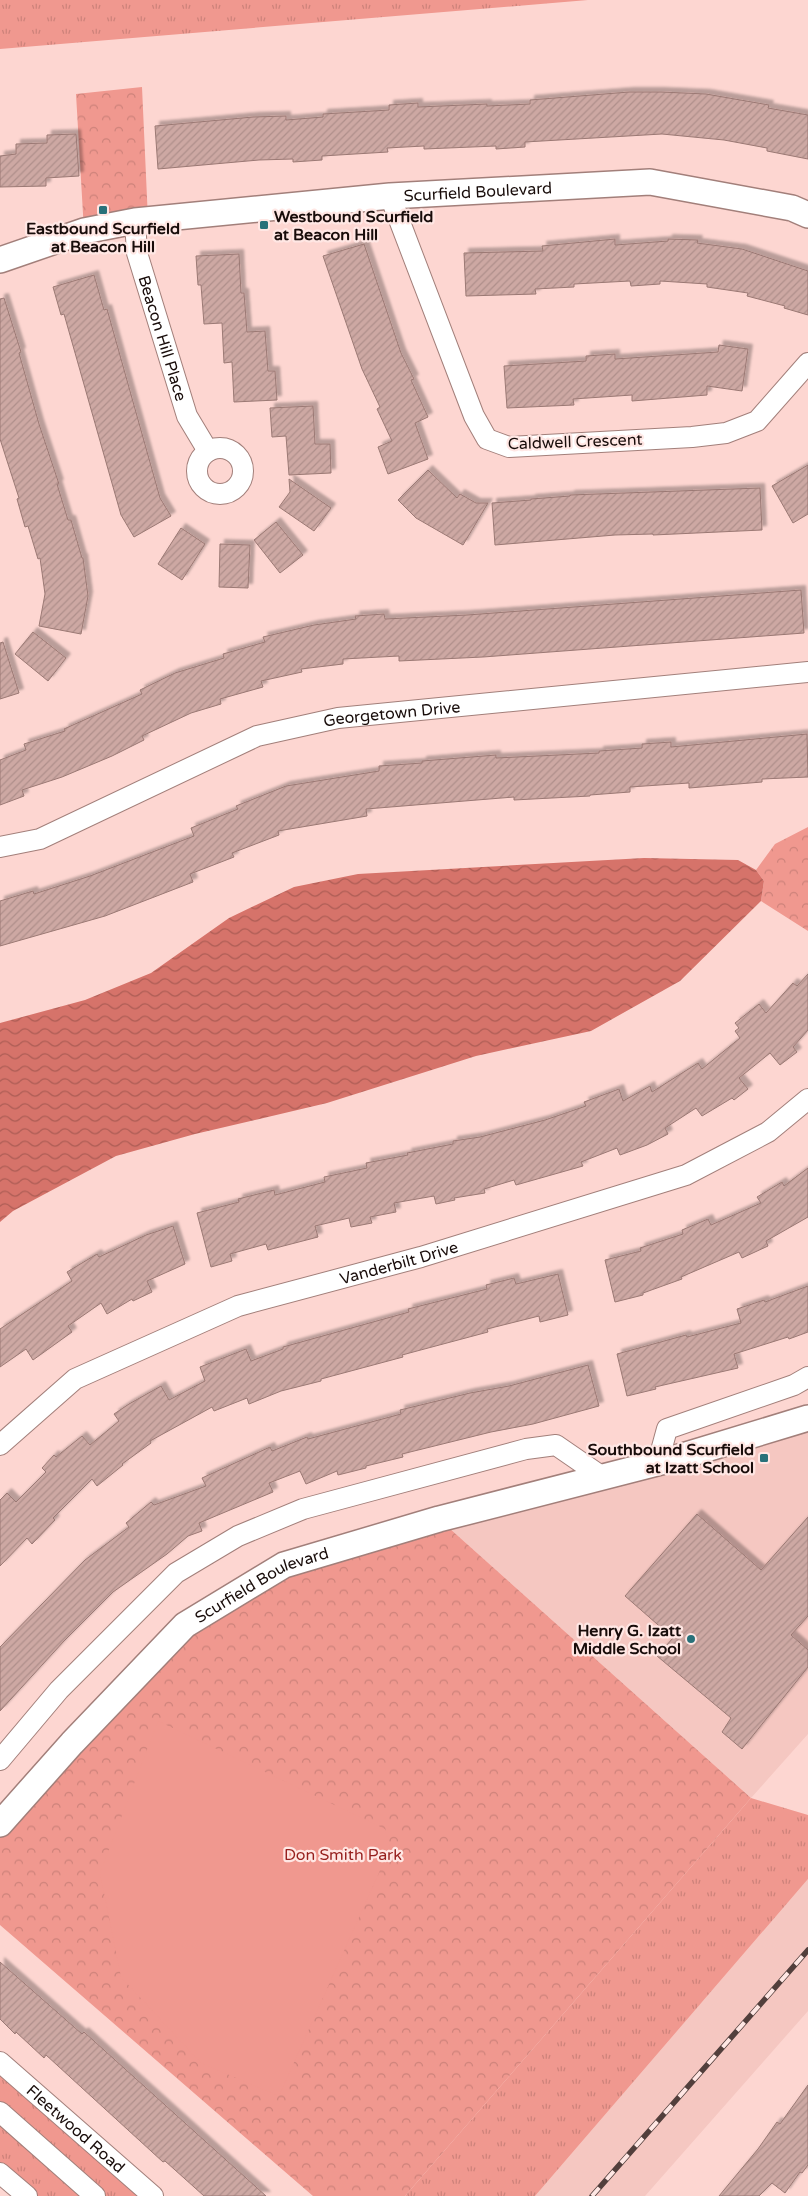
<svg xmlns="http://www.w3.org/2000/svg" width="808" height="2196" font-family="'Varela Round',sans-serif">
<style>
.built{fill:#f5c7c1}
.grass{fill:url(#grass-tufts)}
.forest{fill:url(#forest-crowns)}
.garden{fill:#f0988f}
.water{fill:url(#water-waves)}
.building{fill:url(#building-hatch);stroke:#9b7974;filter:url(#shadow)}
.lines{fill:none;stroke-linecap:round;stroke-linejoin:round}
.minor-casing{stroke:#a27f7a;stroke-width:22}
.tertiary-casing{stroke:#a27f7a;stroke-width:28}
.minor{stroke:#fff;stroke-width:20}
.tertiary{stroke:#fff;stroke-width:25}
.rail-casing{stroke:#523f3c;stroke-width:5.5}
.rail{stroke:#ffe7e4;stroke-width:4;stroke-dasharray:11;stroke-linecap:butt}
.poi-dot{fill:#28717a;stroke:#ffe7e4;stroke-width:2}
.labels{text-anchor:middle;stroke-width:4.5;stroke-linejoin:round;paint-order:stroke}
.street-label{font-size:16px;fill:#180c0a;stroke:#ffe7e4}
.poi-label{font-size:16px;font-weight:bold;fill:#180c0a;stroke:#ffe7e4;text-anchor:end}
.park-label{font-size:16px;fill:#961f1d;stroke:#ffe7e4}
</style>
<defs>
<pattern id="grass-tufts" width="24" height="20" patternUnits="userSpaceOnUse" patternTransform="scale(1.25)"><rect width="24" height="20" fill="#f0988f"/><path d="M3 7l-1-3M5 7V3M7 7l1-3M15 17l-1-3M17 17v-4M19 17l1-3" fill="none" stroke="#cd827a"/></pattern>
<pattern id="forest-crowns" width="20" height="18" patternUnits="userSpaceOnUse" patternTransform="scale(1.25)"><rect width="20" height="18" fill="#f0988f"/><path d="M2 6a3 3 0 1 1 6 0M12 15a3 3 0 1 1 6 0" fill="none" stroke="#cd827a"/></pattern>
<pattern id="water-waves" width="16" height="10" patternUnits="userSpaceOnUse" patternTransform="scale(1.25)"><rect width="16" height="10" fill="#d6736a"/><path d="M0 5q4-4 8 0t8 0" fill="none" stroke="#ad5d55"/></pattern>
<pattern id="building-hatch" width="6" height="6" patternUnits="userSpaceOnUse" patternTransform="scale(1.25)"><rect width="6" height="6" fill="#cda8a3"/><path d="M-1 1l2-2M0 6l6-6M5 7l2-2" fill="none" stroke="#af8f8b"/></pattern>
<filter id="shadow"><feDropShadow dx="4.5" dy="-4.5" stdDeviation="1" flood-color="#0004"/></filter>
</defs>
<rect width="100%" height="100%" fill="#fdd6d1"/>
<path class="built" d="M808 1418V1734L751 1798 439 1519Z
M808 1879V2011L645 2196H535Z"/>
<path class="grass" d="M0 0H588L0 49Z
M751 1798 808 1815V1879L535 2196H405Z
M0 2062 153 2196H27L0 2173Z"/>
<path class="forest" d="M142 87 148 220 84 231 76 94Z
M808 827V931L761 901 764 881 756 870 775 844Z
M439 1519 751 1798 405 2196H313L0 1925V1824L185 1625 284 1565Z"/>
<path class="garden" d="M158 1721 385 1829 390 1848 279 2096 201 2063 121 1977 100 1873Z"/>
<path class="water" d="M644 858 738 860 756 870 764 881 761 901 680 981 591 1031 476 1056 327 1103 195 1134 116 1156 13 1211 0 1222V1023L85 1000 151 973 229 918 294 887 358 874Z"/>
<path class="building" d="M629 92H661L706 94 769 105 768 108 808 115V159L767 151V148L724 140 662 134 525 142V147L496 149V146L424 149V146L387 148 388 152 322 156V160L293 162V159L259 160 158 169 155 126 253 117 286 116V120L323 117V114L389 110V105L418 103V107L487 104V106L530 104V100Z
M76 134 79 176 46 178V186L0 187V156L16 154V144L47 143V135Z
M615 239V245L668 241V239L698 240 697 243 742 249 808 271V315L784 308 785 306 747 296 748 293 707 287V284L660 281V284L631 286 630 281 574 284V287L535 289 536 294 466 296 464 253 543 251 542 246Z
M364 244 401 353 414 379 411 380 428 417 415 423 428 459 388 474 378 447 392 441 377 409 380 407 362 369 323 256Z
M239 254 241 293H244L247 332 265 331 268 371H275L277 400 234 402 232 362 224 363 222 323 204 324 201 285H198L196 256Z
M94 275 104 310 107 309 160 498 171 516 134 537 121 515 64 314 61 315 53 287Z
M4 298 21 352 19 353 39 424 59 484H57L68 520H71L82 558H83L88 596 81 634 39 626 45 594 40 558 38 559 28 526 25 527 17 499 19 498 0 439V299Z
M719 345 748 349 742 391 707 386V395L632 401V395L573 399 574 405 507 408 504 366 586 361V356L615 354V359L718 352Z
M313 406 315 444H330L331 473 289 475 286 436 272 437 270 408Z
M808 465V514L793 523 772 486Z
M428 470 457 498 460 494 476 503H488L463 545 416 518 398 500Z
M289 479 331 508 314 531 279 507 290 492Z
M760 488 762 530 653 535V534L615 535 495 545 492 503 531 500V499L570 496V495Z
M276 522 303 555 280 573 254 540Z
M181 528 205 544 182 580 158 564Z
M220 544 250 545 248 588 219 587Z
M801 590 804 633 483 657 399 661V656L343 659V664L301 669 302 672 261 681 263 687 220 699 221 704 191 713 142 736 144 740 112 756 62 777 22 790 24 796 0 805V760L26 750 24 744 65 731 64 729 142 694 140 690 175 673 224 658 223 654 265 642 263 637 314 625 356 619 355 616 384 614 385 619 467 615Z
M33 632 66 658 48 681 15 654Z
M3 642 19 693 0 699V643Z
M807 734 808 777 762 779V782L689 788V783L630 787V792L590 795V796L514 800V797L366 809 367 816 278 831 279 835 232 853 234 857 190 874 193 882 105 916 0 946V901L33 891 34 894 90 876 194 836 191 828 238 809 236 806 286 786 379 771V766L422 763V761L496 755V758L599 753V751L642 748V744L671 742V747Z
M808 974V1030L793 1047 797 1052 780 1065 770 1053 739 1078 748 1089 734 1100 732 1098 702 1116 696 1108 665 1128 668 1134 647 1145 620 1155 617 1148 581 1162 583 1166 516 1185 514 1180 484 1189 485 1193 454 1198 455 1200 436 1204 434 1196 394 1203 396 1212 370 1217 372 1223 351 1227 349 1218 315 1226 318 1237 268 1250 266 1244 230 1254 232 1261 211 1267 197 1213 239 1202 238 1199 274 1190 275 1195 325 1182 324 1177 367 1168 366 1163 408 1155 407 1153 453 1144V1141L480 1137 545 1120 586 1106 584 1102 619 1089 623 1101 650 1086 652 1092 698 1063 702 1069 740 1038 735 1031 739 1028 735 1023 759 1004 766 1013 793 983 797 986Z
M808 1168V1217L766 1241 768 1246 742 1258 739 1252 681 1277 682 1279 643 1293V1295L615 1302 605 1260 641 1251 640 1248 683 1234 682 1230 708 1219 711 1225 761 1203 757 1197 782 1182 784 1186Z
M173 1226 185 1264 147 1281 152 1292 133 1301 132 1299 107 1314 101 1303 68 1326 72 1332 33 1360 26 1349 0 1367V1329L72 1281 67 1272 97 1254 99 1257 146 1235Z
M558 1274 568 1315 540 1322 539 1316 487 1329 488 1332 402 1355 403 1357 321 1379V1381L281 1391 249 1404 247 1398 214 1411 212 1407 150 1441 151 1443 122 1464 123 1465 97 1486 92 1479 53 1518 55 1520 32 1544 27 1538 0 1566V1500L7 1493 16 1502 46 1472 42 1468 54 1455 56 1457 82 1436 90 1445 119 1421 114 1414 129 1404 161 1386 169 1400 205 1381 200 1367 246 1349 251 1361 283 1349V1347L409 1312 408 1309 487 1289 486 1285 514 1278 516 1284Z
M808 1286V1332L789 1339 788 1337 734 1354 738 1368 655 1387 656 1389 627 1396 617 1354 686 1335 687 1337 741 1323 737 1309 764 1300 765 1302Z
M588 1365 599 1406 533 1424 491 1432 402 1454 403 1457 366 1466V1468L338 1475 337 1471 306 1484 300 1471 269 1483 273 1492 199 1523 202 1531 188 1536 167 1554 113 1592 64 1641 0 1711V1647L85 1560 129 1527 126 1523 151 1502 154 1505 206 1486 202 1478 270 1447 272 1451 307 1437 308 1439 401 1414 400 1410 470 1393 509 1386Z
M697 1514 761 1570 808 1517V1616L791 1635 808 1650V1667L742 1749 722 1732 731 1718 657 1656 673 1638 625 1596Z
M0 1962 82 2034 84 2032 266 2196H204L165 2161 163 2162 46 2055 44 2058 16 2032 15 2034 0 2019Z
M808 2085V2165L802 2173 800 2172 785 2193 772 2183 759 2196H719L758 2149 777 2122 780 2124Z"/>
<g class="lines">
<defs>
<g id="minor">
<path d="M390 196 474 416 487 439 509 447 692 437 726 433 757 421 808 363"/>
<path id="s1" d="M135 221 137 253 187 416 208 451"/>
<circle cx="220" cy="471" r="23"/>
<path id="s2" d="M0 847 40 839 257 736 338 718 808 672"/>
<path id="s3" d="M0 1445 75 1379 238 1306 421 1257 686 1175 768 1132 808 1099"/>
<path d="M658 1462 667 1429 794 1385 808 1377"/>
<path d="M0 1760 59 1690 176 1573 238 1536 303 1509 526 1449 556 1445 601 1476"/>
<path id="s4" d="M0 2062 153 2196"/>
<path d="M0 2112 95 2196"/>
<path d="M0 2173 27 2196"/>
</g>
<g id="tertiary">
<path id="s5" d="M0 260 84 231 135 221 390 196 650 182 792 208 808 215"/>
<path id="s6" d="M0 1824 72 1743 185 1625 284 1565 439 1519 673 1459 808 1418"/>
</g>
</defs>
<use href="#minor" class="minor-casing"/>
<use href="#tertiary" class="tertiary-casing"/>
<use href="#minor" class="minor"/>
<use href="#tertiary" class="tertiary"/>
<defs>
<path id="rail" d="M592 2196 808 1950"/>
</defs>
<use href="#rail" class="rail-casing"/>
<use href="#rail" class="rail"/>
</g>
<g class="poi-dot">
<rect x="98" y="205" width="10" height="10" rx="2.5"/>
<rect x="259" y="220" width="10" height="10" rx="2.5"/>
<rect x="759" y="1453" width="10" height="10" rx="2.5"/>
<circle cx="691" cy="1639" r="5"/>
</g>
<g class="labels">
<g class="street-label">
<text dy="6" stroke="none"><textPath href="#s5" startOffset="485">Scurfield Boulevard</textPath></text>
<text dy="6" stroke="none"><textPath href="#s1" startOffset="121">Beacon Hill Place</textPath></text>
<text transform="translate(575 441) rotate(-2)" y="6">Caldwell Crescent</text>
<text dy="6" stroke="none"><textPath href="#s2" startOffset="418">Georgetown Drive</textPath></text>
<text dy="6" stroke="none"><textPath href="#s3" startOffset="445">Vanderbilt Drive</textPath></text>
<text dy="6" stroke="none"><textPath href="#s6" startOffset="359">Scurfield Boulevard</textPath></text>
<text dy="6" stroke="none"><textPath href="#s4" startOffset="101">Fleetwood Road</textPath></text>
</g>
<g class="poi-label">
<text x="274" y="222" text-anchor="start">Westbound Scurfield<tspan x="274" dy="18">at Beacon Hill</tspan></text>
<text x="103" y="234" text-anchor="middle">Eastbound Scurfield<tspan x="103" dy="18">at Beacon Hill</tspan></text>
<text x="754" y="1455">Southbound Scurfield<tspan x="754" dy="18">at Izatt School</tspan></text>
<text x="681" y="1636">Henry G. Izatt<tspan x="681" dy="18">Middle School</tspan></text>
</g>
<g class="park-label">
<text x="343" y="1860">Don Smith Park</text>
</g>
</g>
</svg>
